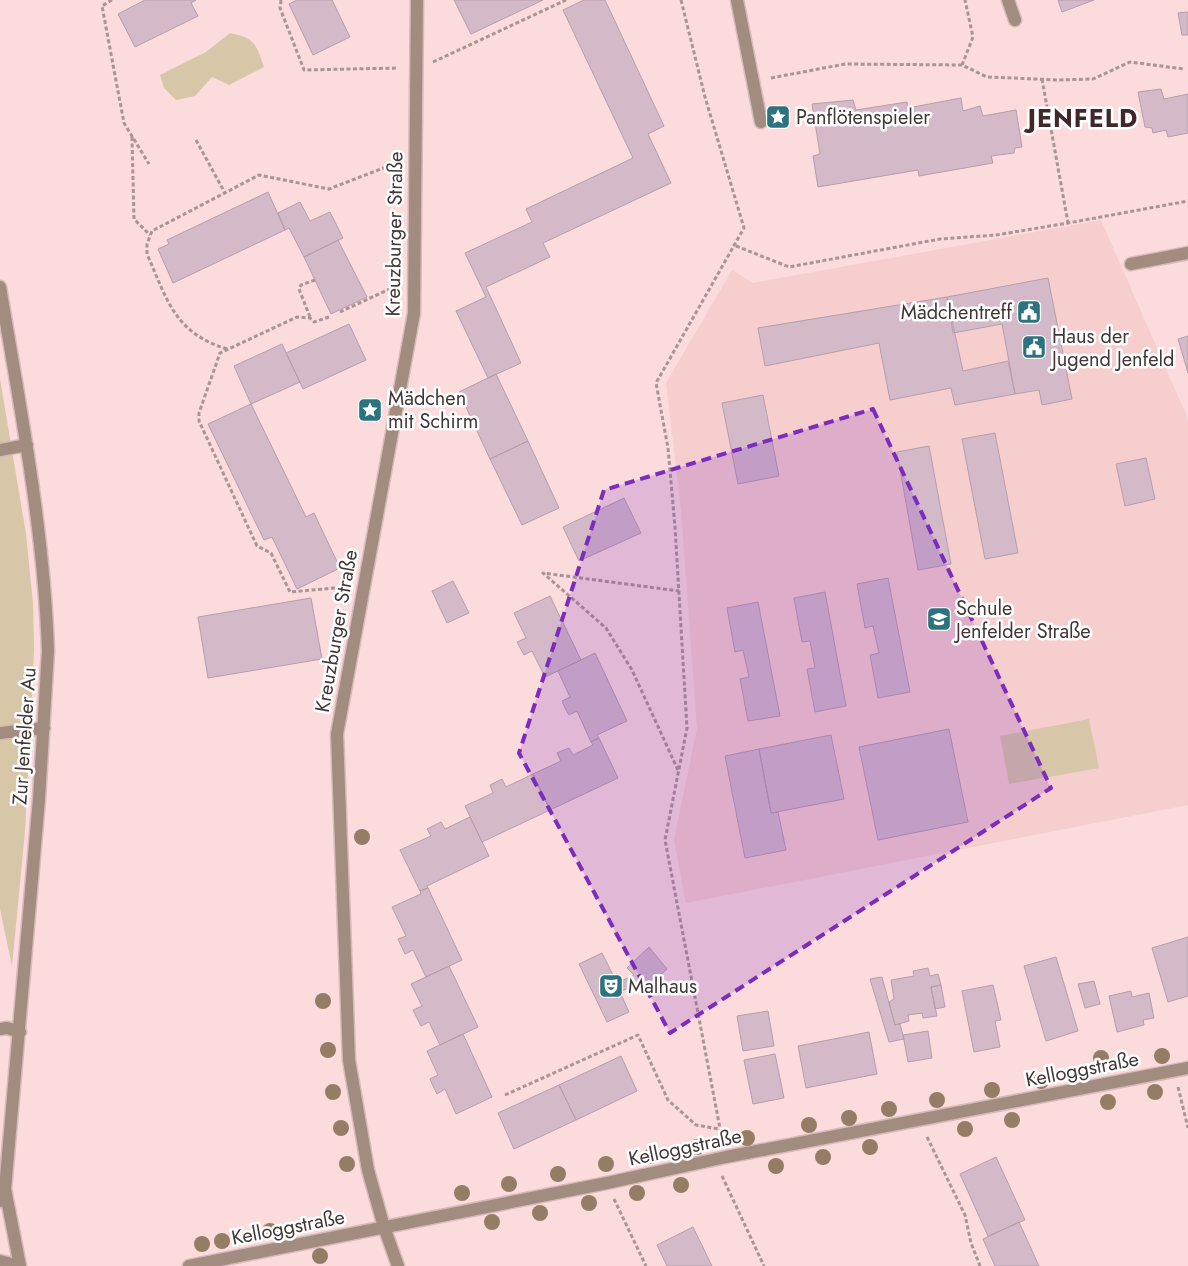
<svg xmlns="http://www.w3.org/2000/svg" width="1188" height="1266" font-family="Jost,sans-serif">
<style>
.built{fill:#f6cece}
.green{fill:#d7c6a7}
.building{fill:#d4b9c8;stroke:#b79eac}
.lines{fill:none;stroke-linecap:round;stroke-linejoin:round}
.minor-casing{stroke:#d6baba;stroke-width:15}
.path{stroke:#ab9494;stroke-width:3;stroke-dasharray:4 2.5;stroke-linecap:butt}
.minor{stroke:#a28b7f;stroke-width:12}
.tree{fill:#957c65}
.marked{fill:#7b2cbf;fill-opacity:0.2;stroke:#7b2cbf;stroke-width:4;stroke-dasharray:10 6;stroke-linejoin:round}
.labels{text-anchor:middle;stroke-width:5;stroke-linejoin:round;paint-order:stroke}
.poi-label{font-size:20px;fill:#423636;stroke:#fff;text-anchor:start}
.street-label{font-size:20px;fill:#423636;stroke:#fff}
.district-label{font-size:25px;font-weight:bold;letter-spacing:1px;fill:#402829;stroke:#fff}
</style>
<rect width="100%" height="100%" fill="#fbdbdb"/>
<path class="built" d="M1101 220 1188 419V805L686 903 674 840 697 728 681 509 666 383 732 270 753 283Z"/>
<path class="green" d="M230 33C255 38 256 44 264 67L229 85 212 77 195 96 176 100 164 88 160 75 206 52Z
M0 379 26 534 33 604 34 650 25 831 12 966 0 909Z
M1089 719 1099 768 1009 784 1000 736Z"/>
<path class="building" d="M145 0H196L191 3 198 16 135 47 118 14Z
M297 0H332L350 37 313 55 289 4Z
M454 0H543L471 34Z
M584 0H605L664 126 648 134 671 183 543 243 550 257 486 287 521 363 488 378 456 311 486 297 465 253 532 222 526 209 633 158 563 10Z
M1058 0H1094L1062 12Z
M1188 12V35H1182L1178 13Z
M1161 89 1164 99 1188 94V133L1168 137 1166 130 1153 133 1152 128 1145 127 1138 92Z
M961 98 963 111 980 106 983 116 1016 110 1022 147 1015 148 1014 153 991 156 993 163 919 176 918 170 818 187 813 156 820 154 812 104 853 100 856 110 907 102 908 108Z
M268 192 285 230 173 283 158 249 169 244 167 240Z
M300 202 310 221 330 212 343 238 304 257 289 228 285 230 278 213Z
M338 240 367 297 331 314 304 257Z
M1048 278 1072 399 1042 405 1039 390 1015 394 1002 324 953 333 947 297Z
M947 297 963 371 1008 361 1015 394 955 405 951 388 890 400 879 343 765 366 758 328Z
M349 324 366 360 303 389 286 353Z
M1188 336V373L1178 339Z
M282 344 300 382 251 404 234 366Z
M496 374 528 441 490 459 459 392Z
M763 395 779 476 738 484 722 403Z
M251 404 306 517 314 513 340 568 297 589 272 537 264 540 208 424Z
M995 433 1018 553 985 559 962 439Z
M528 441 559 508 522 525 490 459Z
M929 446 951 564 918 570 897 452Z
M1146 458 1155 499 1125 506 1116 464Z
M624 498 641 533 579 561 563 527Z
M888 578 910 692 878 698 870 655 879 653 873 626 865 628 857 584Z
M453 581 469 613 447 623 432 591Z
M825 592 846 706 815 712 807 669 815 668 810 641 802 642 794 598Z
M550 596 581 660 545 677 532 651 524 655 517 642 526 638 514 613Z
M311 598 322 659 208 678 198 617Z
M758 602 780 716 748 721 740 679 749 677 743 650 735 652 727 608Z
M595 653 627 721 597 735 599 738 591 742 577 711 569 715 565 708 562 701 570 697 558 671Z
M949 729 968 822 878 840 859 747Z
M831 735 844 799 771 813 759 749Z
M599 738 618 778 550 810 533 774 561 761 557 753 569 748 573 755 593 745 591 742Z
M759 749 771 813 778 812 786 850 745 858 725 756Z
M533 774 550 810 482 842 465 806 493 793 490 785 502 779 506 787Z
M470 817 489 856 427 886 428 888 420 891 400 850 431 836 427 829 441 822 445 829Z
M428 888 462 960 426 977 413 950 405 954 398 939 406 936 392 907 421 894 420 891Z
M1188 937V996L1168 1002 1152 948Z
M649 947 667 969 647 988 641 982 620 992 629 1012 607 1022 579 964 602 953 617 983 634 975 627 968Z
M1056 957 1078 1031 1046 1041 1024 966Z
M449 966 478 1027 440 1045 429 1022 421 1026 413 1010 422 1006 411 984Z
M928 968 930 976 938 974 941 985 931 987 937 1016 923 1018 922 1013 908 1015 909 1021 895 1025 889 1002 894 999 891 980 914 976 913 971Z
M882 977 895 1025 900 1024 904 1039 889 1042 870 979Z
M1094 981 1100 1004 1085 1008 1078 984Z
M941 985 945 1007 935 1009 931 987Z
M993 985 1001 1020 995 1021 1000 1047 974 1052 962 991Z
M1131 991 1132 997 1149 993 1154 1018 1143 1020 1144 1025 1117 1032 1109 996Z
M768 1011 774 1046 743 1051 737 1016Z
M928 1031 932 1058 908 1062 903 1035Z
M869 1032 877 1074 806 1088 798 1046Z
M463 1034 492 1097 456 1114 445 1089 437 1094 433 1086 430 1079 438 1075 427 1051Z
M775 1054 784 1098 753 1104 744 1060Z
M621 1056 637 1091 576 1120 559 1085Z
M559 1085 576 1120 514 1149 498 1113Z
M996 1157 1025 1220 988 1236 960 1174Z
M1019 1222 1039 1266H995L983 1239Z
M693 1227 712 1266H667L657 1245Z"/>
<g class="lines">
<defs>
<path id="minor" d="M737 0 761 122
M1008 0 1015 20
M1131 264 1188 253
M0 287C20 407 44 529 48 651L39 799 5 1189 0 1201
M0 450 27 445
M0 733 44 728
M0 1029 7 1028 20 1032
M5 1189 20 1266
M0 1261 19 1266
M189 1266 607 1183 726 1157 1188 1068
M398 1266 384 1227 368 1170 349 1060 337 734 414 313 417 0"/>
</defs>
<use href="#minor" class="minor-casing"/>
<path class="path" d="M112 0 102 6 124 123 149 164
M281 0 280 8 304 70 398 68
M681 0 705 97 744 228 656 383 668 448 675 527 687 728 665 840 722 1139
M433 62 566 0
M962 65 973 37 965 0
M771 78 845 64 962 65 987 77 1059 80 1093 79 1130 62 1184 69
M1042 79 1068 223
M132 137 134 219 150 235
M196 140 225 193
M736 246 789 267 940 239 996 235 1068 223 1188 201
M340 312 396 286
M310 317 299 289 301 285 315 280
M329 317 314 322 310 318 297 317 220 353 199 413V421L257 546 271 553 290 592 346 587
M227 349C174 333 167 299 147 254V244L152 231 259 175 329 189 399 162
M678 770 632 670 606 628 543 573 679 591
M1178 1087 1188 1128
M505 1095 638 1035 668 1100 696 1125 719 1129
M927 1137 965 1215 971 1243 980 1266
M722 1176 764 1266
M614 1199 646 1266"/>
<use href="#minor" class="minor"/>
</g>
<g class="tree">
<circle cx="362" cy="837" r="8"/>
<circle cx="323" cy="1001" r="8"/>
<circle cx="328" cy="1050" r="8"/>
<circle cx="1162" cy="1056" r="8"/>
<circle cx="1101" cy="1058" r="8"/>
<circle cx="1041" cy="1081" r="8"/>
<circle cx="992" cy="1090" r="8"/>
<circle cx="333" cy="1092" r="8"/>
<circle cx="1155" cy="1092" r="8"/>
<circle cx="937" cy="1100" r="8"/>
<circle cx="1108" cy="1102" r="8"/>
<circle cx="889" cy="1109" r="8"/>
<circle cx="849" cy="1118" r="8"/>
<circle cx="1012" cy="1120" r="8"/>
<circle cx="809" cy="1125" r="8"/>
<circle cx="341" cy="1128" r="8"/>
<circle cx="965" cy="1129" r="8"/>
<circle cx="747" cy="1138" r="8"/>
<circle cx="697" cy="1147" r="8"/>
<circle cx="870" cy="1147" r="8"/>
<circle cx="651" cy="1156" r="8"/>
<circle cx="823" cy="1157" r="8"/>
<circle cx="347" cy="1164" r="8"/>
<circle cx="606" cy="1164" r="8"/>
<circle cx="776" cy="1166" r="8"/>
<circle cx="558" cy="1174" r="8"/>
<circle cx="509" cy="1184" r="8"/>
<circle cx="681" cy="1185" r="8"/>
<circle cx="462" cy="1193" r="8"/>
<circle cx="637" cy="1193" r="8"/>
<circle cx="589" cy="1203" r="8"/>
<circle cx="540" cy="1213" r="8"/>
<circle cx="492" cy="1222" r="8"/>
<circle cx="270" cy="1231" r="8"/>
<circle cx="222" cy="1241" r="8"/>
<circle cx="202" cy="1244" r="8"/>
<circle cx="320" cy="1256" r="8"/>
</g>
<path class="marked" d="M873 409 1051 788 670 1033 519 753 604 490Z"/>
<defs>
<symbol id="sight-square" viewBox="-11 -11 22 22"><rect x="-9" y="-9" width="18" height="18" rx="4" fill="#2c727f" stroke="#fff"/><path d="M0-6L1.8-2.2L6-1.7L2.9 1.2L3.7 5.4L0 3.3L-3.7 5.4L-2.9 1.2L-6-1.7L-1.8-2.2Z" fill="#fff"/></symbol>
<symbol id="civic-square" viewBox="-11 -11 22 22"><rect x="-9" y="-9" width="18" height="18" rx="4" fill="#2c727f" stroke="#fff"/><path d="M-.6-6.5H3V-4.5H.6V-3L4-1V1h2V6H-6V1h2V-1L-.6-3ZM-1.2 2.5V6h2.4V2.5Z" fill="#fff"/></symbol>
<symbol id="school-square" viewBox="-11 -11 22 22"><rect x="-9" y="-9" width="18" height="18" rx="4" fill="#2c727f" stroke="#fff"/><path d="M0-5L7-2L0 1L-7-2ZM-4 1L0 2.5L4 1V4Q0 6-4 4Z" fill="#fff"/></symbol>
<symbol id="theatre-square" viewBox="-11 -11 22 22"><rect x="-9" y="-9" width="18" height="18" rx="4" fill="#2c727f" stroke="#fff"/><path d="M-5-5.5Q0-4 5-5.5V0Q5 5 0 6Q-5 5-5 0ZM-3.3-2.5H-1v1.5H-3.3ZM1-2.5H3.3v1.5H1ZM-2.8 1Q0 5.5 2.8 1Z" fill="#fff"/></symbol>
</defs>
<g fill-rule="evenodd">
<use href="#sight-square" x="764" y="103" width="28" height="28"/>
<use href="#civic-square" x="1015" y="298" width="28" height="28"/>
<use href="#civic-square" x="1020" y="333" width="28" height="28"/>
<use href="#sight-square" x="356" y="396" width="28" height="28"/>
<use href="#school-square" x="925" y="605" width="28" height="28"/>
<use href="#theatre-square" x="597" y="972" width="28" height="28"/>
</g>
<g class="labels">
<g class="poi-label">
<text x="796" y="124">Panflötenspieler</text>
<text x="1012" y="319" text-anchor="end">Mädchentreff</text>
<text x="1052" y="343">Haus der<tspan x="1052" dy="23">Jugend Jenfeld</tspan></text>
<text x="388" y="405">Mädchen<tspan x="388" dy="23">mit Schirm</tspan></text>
<text x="956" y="615">Schule<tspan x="956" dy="23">Jenfelder Straße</tspan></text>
<text x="628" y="993">Malhaus</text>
</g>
<g class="street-label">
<text transform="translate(394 234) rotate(-89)" y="7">Kreuzburger Straße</text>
<text transform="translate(336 631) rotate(-80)" y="7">Kreuzburger Straße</text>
<text transform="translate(24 736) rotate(-86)" y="7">Zur Jenfelder Au</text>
<text transform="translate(1082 1069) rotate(-11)" y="7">Kelloggstraße</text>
<text transform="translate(685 1147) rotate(-12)" y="7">Kelloggstraße</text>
<text transform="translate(288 1227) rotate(-11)" y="7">Kelloggstraße</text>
</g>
<g class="district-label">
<text x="1083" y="127">JENFELD</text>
</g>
</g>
</svg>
